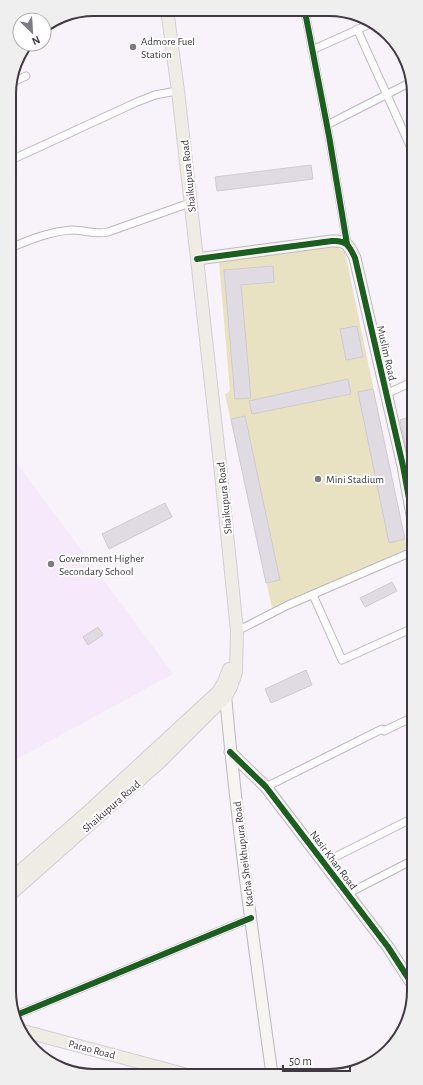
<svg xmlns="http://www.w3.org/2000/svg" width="423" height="1085" font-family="'Alegreya Sans',sans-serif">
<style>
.built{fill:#f6e9fb}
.green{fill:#e9e2c2}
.building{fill:#e0dae2;stroke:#d0cad2}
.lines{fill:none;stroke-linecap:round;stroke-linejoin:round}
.street-casing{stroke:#bdb7bf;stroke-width:9}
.secondary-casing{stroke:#bdb7bf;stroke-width:13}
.primary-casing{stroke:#d3cfd4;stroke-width:14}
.street{stroke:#fefdfe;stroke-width:7}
.secondary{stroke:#f6f5f2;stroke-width:11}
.primary{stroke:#efece5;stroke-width:12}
.cycleway-casing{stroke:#fff;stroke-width:8}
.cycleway{stroke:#1b5e20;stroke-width:6}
.poi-dot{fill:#807a83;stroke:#fff;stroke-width:1.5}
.labels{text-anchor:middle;stroke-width:4;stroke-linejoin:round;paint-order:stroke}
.poi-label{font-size:11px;fill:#403943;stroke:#fff;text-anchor:start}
.street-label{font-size:11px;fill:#403943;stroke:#fff}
.rim{fill:none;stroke:#403943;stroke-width:2}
</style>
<rect width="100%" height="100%" fill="#f8f2fa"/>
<path class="built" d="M10 454 173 674 11 762Z"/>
<path class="green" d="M337 247 345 252 407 549 272 608 225 394 230 391 219 262Z"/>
<path class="building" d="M311 165 313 179 217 191 215 177Z
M273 266 274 282 241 285 251 398 235 399 224 270Z
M357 326 363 357 346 360 340 329Z
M348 379 351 394 252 414 249 401Z
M373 389 405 539 389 543 358 392Z
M245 416 280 580 266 583 231 419Z
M412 416V478L400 420Z
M165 503 172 517 109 549 102 534Z
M392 582 397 591 365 607 360 598Z
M98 627 103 635 88 645 83 637Z
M306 670 312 685 271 703 265 689Z"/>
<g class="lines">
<defs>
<path id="street" d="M303 10 306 17 329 136 347 244
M357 29 411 148
M312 50 370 24
M11 83 26 76
M327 125 411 82
M9 161 137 102 155 95 171 92
M10 248C29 240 51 231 72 230 84 230 96 235 108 232L184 205
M386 394 412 382
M313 595 342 660 413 628
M237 631 288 605 407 554 413 553
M266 787 382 729 384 731 413 717
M323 863 413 818
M347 894 413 860
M14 1016 251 918"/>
<path id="secondary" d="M197 259 332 241C346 240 349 245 355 258L403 466 412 515
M225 689C236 818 254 946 272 1074
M230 752 266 787 388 947 414 987"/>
<path id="primary" d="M11 879 90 810 218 692 224 682 229 669
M12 893 160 762 226 696 231 687 236 672 237 631 220 464 197 259 178 91 167 9
M23 1031 184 1074"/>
</defs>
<use href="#street" class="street-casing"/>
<use href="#secondary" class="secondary-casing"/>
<use href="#primary" class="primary-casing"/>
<use href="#street" class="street"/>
<use href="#secondary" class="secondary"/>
<use href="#primary" class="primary"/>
<defs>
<path id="cycleway" d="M303 10 306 17 329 136 347 244
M197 259 332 241C346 240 349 245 355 258L403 466 412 515
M230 752 266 787 388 947 414 987
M14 1016 251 918"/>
</defs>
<use href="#cycleway" class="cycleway-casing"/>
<use href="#cycleway" class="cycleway"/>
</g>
<g class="poi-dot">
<circle cx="133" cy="47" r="4"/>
<circle cx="318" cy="479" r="4"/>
<circle cx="51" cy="564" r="4"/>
</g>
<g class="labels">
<g class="poi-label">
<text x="141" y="45">Admore Fuel<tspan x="141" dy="13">Station</tspan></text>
<text x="326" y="483">Mini Stadium</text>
<text x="59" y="562">Government Higher<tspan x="59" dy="13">Secondary School</tspan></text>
</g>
<g class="street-label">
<text transform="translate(188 176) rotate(-96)" y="4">Shaikupura Road</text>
<text transform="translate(387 353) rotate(77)" y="4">Muslim Road</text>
<text transform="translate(224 498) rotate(-96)" y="4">Shaikupura Road</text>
<text transform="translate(111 806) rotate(-41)" y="4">Shaikupura Road</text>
<text transform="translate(243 854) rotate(-97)" y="4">Kacha Sheikhupura Road</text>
<text transform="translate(334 860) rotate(53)" y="4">Nasir Khan Road</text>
<text transform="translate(92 1049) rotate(15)" y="4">Parao Road</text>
</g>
</g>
<path d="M0 0H423V1085H0ZM94 16H329A78 78 0 0 1 407 94V991A78 78 0 0 1 329 1069H94A78 78 0 0 1 16 991V94A78 78 0 0 1 94 16Z" fill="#f0eff0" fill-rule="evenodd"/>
<path class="rim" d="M94 16H329A78 78 0 0 1 407 94V991A78 78 0 0 1 329 1069H94A78 78 0 0 1 16 991V94A78 78 0 0 1 94 16Z"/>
<g transform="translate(32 32) rotate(155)"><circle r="19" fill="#ffffff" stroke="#b3b0b4"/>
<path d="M0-3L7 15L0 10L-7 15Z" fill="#807a83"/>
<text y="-6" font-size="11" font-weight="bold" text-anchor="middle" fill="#403943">N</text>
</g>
<path d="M283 1065v6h67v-6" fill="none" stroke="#403943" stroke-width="2"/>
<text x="289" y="1065" font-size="12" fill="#403943" stroke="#ffffff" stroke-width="3" paint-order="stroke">50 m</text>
</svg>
